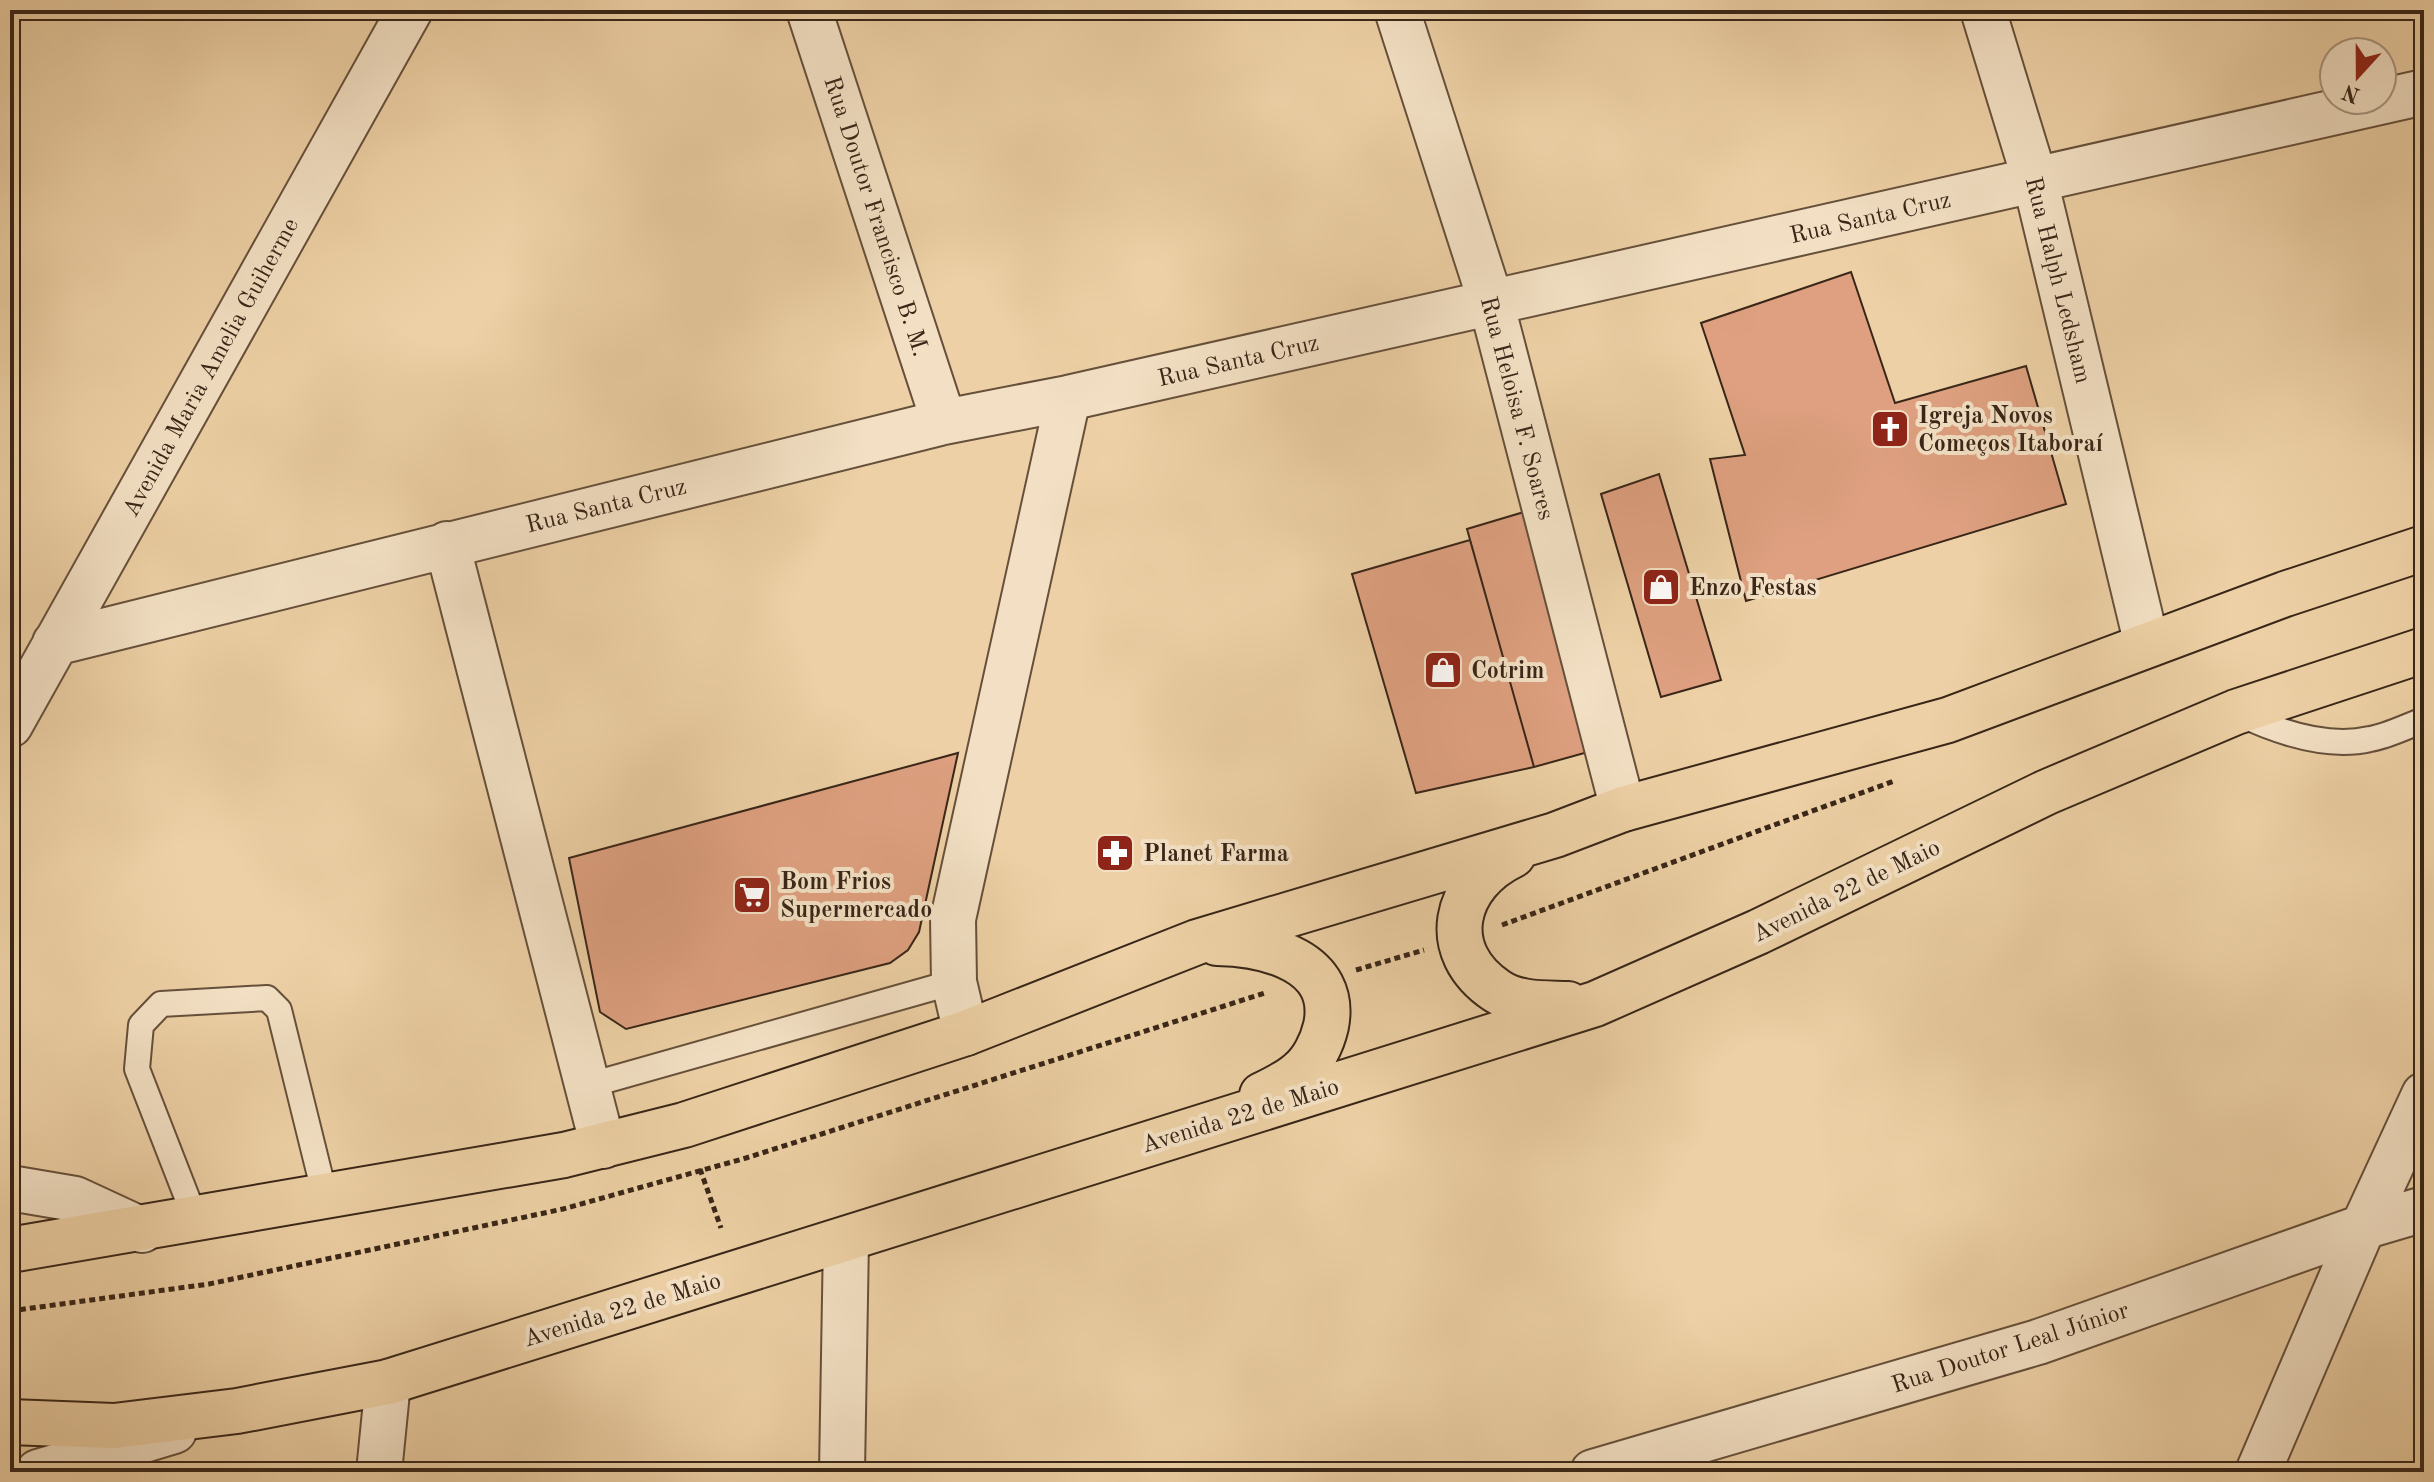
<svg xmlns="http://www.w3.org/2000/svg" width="2434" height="1482" font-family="'Old Standard TT',serif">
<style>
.building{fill:#dea080;stroke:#392618;stroke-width:2}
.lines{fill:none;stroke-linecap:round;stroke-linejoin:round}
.lane-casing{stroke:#66503b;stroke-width:28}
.street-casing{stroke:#66503b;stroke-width:48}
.primary-casing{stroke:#392618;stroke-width:48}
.path{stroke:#392618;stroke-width:5;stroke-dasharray:6 4;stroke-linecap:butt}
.lane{stroke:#f3e0c4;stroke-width:24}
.street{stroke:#f3e0c4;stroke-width:44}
.primary{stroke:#edd0a5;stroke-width:44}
.labels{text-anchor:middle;stroke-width:8;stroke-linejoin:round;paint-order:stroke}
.street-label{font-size:24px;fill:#392618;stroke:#f3e0c4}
.poi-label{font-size:24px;font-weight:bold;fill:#392618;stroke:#f3e0c4;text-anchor:start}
</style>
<rect width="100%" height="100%" fill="#edd0a5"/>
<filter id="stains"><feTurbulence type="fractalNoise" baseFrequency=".0025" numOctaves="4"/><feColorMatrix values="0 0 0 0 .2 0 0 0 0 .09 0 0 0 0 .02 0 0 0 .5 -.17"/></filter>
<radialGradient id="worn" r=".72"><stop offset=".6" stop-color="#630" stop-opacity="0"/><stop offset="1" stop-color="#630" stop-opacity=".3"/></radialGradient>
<path class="building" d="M1851 272 1895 403 2026 366 2066 504 1746 601 1710 459 1745 455 1701 323Z
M1659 474 1721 680 1661 697 1601 494Z
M1544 506 1606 747 1534 767 1467 529Z
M1470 540 1534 767 1416 793 1352 574Z
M958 753 919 932 908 950 890 963 626 1029 600 1012 569 858Z"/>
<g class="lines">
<defs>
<path id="lane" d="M2236 712C2275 731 2326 749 2370 739 2388 736 2407 726 2424 720
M590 1085 954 982
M195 1218 137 1069 141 1025 161 1004 267 998 279 1010 325 1196"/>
<path id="street" d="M809 10 944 422
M1397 10 1491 302 1623 809
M1983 10 2035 180 2147 645
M447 544 603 1146
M55 643 944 422 1068 398 2424 92
M10 725 410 10
M966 1033 954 982 953 919 1068 398
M10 1188 75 1199 142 1230
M38 1472 174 1431
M379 1472 388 1382
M842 1472 846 1240
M1593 1472 2038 1342 2363 1227 2424 1209
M2258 1472 2363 1227 2424 1095"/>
<path id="primary" d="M1513 855C1454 883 1437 951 1497 991 1518 1005 1544 1003 1568 1004
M1217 943C1267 944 1339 961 1326 1026 1322 1043 1313 1062 1299 1073 1289 1082 1274 1089 1262 1095
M10 1250 564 1155 684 1125 966 1033 1197 942 1555 835 1623 809 1948 720 2285 594 2424 548
M10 1422 114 1426 237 1411 388 1382 1595 1004 1758 932 2047 792 2236 712 2424 650"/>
</defs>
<use href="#lane" class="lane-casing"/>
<use href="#street" class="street-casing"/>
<use href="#primary" class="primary-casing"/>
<path class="path" d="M1502 925 1894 781
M1356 970 1424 950
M700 1169 721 1228
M10 1311 209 1284 563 1209 746 1158 1265 993"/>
<use href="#lane" class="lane"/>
<use href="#street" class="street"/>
<use href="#primary" class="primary"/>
</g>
<defs>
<symbol id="church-square" viewBox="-11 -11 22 22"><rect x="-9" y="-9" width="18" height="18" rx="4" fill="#8f2418" stroke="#f3e0c4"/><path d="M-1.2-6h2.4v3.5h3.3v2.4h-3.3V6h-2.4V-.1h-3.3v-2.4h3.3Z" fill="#fff"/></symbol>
<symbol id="shop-square" viewBox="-11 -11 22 22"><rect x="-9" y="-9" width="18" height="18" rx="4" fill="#8f2418" stroke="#f3e0c4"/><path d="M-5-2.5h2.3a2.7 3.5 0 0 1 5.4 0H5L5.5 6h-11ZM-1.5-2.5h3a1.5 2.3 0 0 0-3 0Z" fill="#fff"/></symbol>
<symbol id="pharmacy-square" viewBox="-11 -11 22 22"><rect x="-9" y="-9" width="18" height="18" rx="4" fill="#8f2418" stroke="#f3e0c4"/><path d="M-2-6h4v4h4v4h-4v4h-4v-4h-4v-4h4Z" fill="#fff"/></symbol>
<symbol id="supermarket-square" viewBox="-11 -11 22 22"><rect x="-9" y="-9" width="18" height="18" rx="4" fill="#8f2418" stroke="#f3e0c4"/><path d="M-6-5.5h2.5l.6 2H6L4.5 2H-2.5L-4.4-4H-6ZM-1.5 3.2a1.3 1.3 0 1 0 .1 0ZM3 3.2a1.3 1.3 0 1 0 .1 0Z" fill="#fff"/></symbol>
</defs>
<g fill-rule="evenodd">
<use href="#church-square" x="1868" y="407" width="44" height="44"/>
<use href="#shop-square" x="1639" y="565" width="44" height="44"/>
<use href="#shop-square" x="1421" y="648" width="44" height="44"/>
<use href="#pharmacy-square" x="1093" y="831" width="44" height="44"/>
<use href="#supermarket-square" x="730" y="873" width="44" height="44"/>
</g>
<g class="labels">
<g class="street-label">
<text transform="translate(877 216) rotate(72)" y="8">Rua Doutor Francisco B. M.</text>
<text transform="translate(1870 217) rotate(-13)" y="8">Rua Santa Cruz</text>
<text transform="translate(2059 280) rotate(76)" y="8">Rua Halph Ledsham</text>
<text transform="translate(1238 360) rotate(-13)" y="8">Rua Santa Cruz</text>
<text transform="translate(210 367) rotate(-61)" y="8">Avenida Maria Amelia Guiherme</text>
<text transform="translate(1518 408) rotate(75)" y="8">Rua Heloisa F. Soares</text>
<text transform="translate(606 505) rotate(-14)" y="8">Rua Santa Cruz</text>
<text transform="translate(1846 890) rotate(-26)" y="8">Avenida 22 de Maio</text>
<text transform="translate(1240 1115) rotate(-17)" y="8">Avenida 22 de Maio</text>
<text transform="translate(622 1309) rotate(-17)" y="8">Avenida 22 de Maio</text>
<text transform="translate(2010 1347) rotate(-18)" y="8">Rua Doutor Leal Júnior</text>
</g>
<g class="poi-label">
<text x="1918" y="423">Igreja Novos<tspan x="1918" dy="28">Começos Itaboraí</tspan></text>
<text x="1689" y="595">Enzo Festas</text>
<text x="1471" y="678">Cotrim</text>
<text x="1143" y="861">Planet Farma</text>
<text x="780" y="889">Bom Frios<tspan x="780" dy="28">Supermercado</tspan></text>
</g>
</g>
<rect width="2434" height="1482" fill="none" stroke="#edd0a5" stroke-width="40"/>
<rect x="12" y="12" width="2410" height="1458" fill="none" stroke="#392618" stroke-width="4"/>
<rect x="20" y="20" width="2394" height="1442" fill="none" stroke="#392618" stroke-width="2"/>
<g transform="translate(2358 76) rotate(201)"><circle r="38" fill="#f3e0c4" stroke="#a9967f" stroke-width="2"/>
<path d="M0-6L14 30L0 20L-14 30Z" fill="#8f2418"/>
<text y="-12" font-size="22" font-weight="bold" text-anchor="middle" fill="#392618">N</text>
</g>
<rect width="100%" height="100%" filter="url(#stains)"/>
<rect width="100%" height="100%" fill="url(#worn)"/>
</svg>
